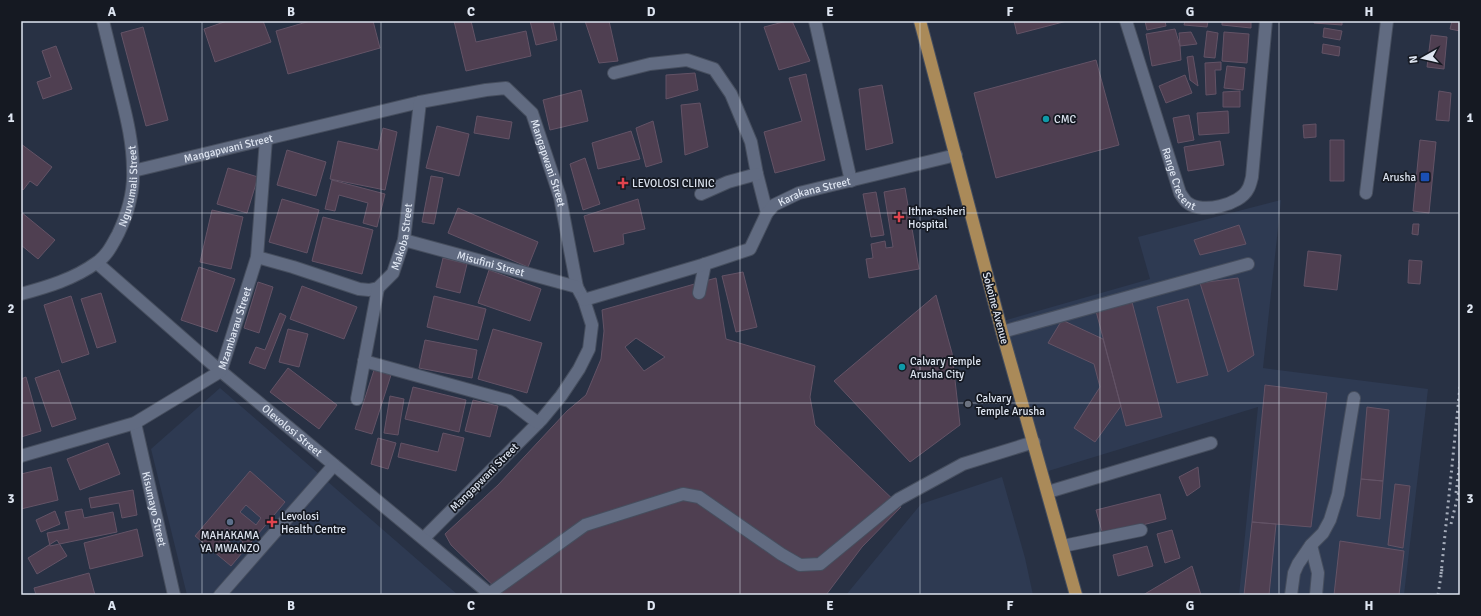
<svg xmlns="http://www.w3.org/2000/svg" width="1481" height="616" font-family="Signika,sans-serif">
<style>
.built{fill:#2e3a52}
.building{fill:#4f3f51;stroke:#635366;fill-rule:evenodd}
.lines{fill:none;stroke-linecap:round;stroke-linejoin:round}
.minor-casing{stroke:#464e5e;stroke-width:14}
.major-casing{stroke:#464e5e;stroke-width:14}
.minor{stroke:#616b81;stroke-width:12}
.major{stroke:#aa8a59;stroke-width:12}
.rail{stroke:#a5acba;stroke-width:3;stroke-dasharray:2 4;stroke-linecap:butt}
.grid{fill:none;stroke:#dee5f1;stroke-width:1;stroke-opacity:0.55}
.culture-dot{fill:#0f9aa8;stroke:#151922;stroke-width:1.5}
.transit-dot{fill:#1a4fb4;stroke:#151922;stroke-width:1.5}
.health-dot{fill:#e0444e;stroke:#151922;stroke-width:1.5}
.worship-dot{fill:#6b7280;stroke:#151922;stroke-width:1.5}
.service-dot{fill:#5c6f8a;stroke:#151922;stroke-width:1.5}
.labels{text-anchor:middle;stroke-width:3.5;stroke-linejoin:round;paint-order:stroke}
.poi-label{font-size:11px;fill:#dee5f1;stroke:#151922;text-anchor:start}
.street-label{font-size:11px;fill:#dee5f1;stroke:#151922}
.neatline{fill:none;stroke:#dee5f1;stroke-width:1.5}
.grid-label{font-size:13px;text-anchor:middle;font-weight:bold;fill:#dee5f1}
</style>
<rect width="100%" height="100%" fill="#283144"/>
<path class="built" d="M1281 200 1263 368 1428 389 1404 595H1239L1258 407 1045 472 1003 321 1150 279 1138 237Z
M220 388 458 595H187L151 449Z
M1002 477 1025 558 1033 595H846L921 504Z"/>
<path class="building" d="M227 21H263L271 42 215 62 204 29Z
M310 21H373L380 48 288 74 276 31Z
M454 21H471L476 42 526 31 531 56 466 71Z
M530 21H553L557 40 536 45Z
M585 21H609L618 61 599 63Z
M787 21H792L810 61 779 70 764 27Z
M1014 21H1067L1017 34Z
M1145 21H1165L1166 26 1147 30Z
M1185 21H1208L1207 27 1184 25Z
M1222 21H1251V28L1222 25Z
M1314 21H1342V25L1314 23Z
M1452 21H1460V31L1450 29Z
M143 27 168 120 146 126 121 33Z
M1324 28 1342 31 1340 40 1323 37Z
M1175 29 1180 46 1181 60 1152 66 1146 34Z
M1207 31 1218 33 1215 58 1204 57Z
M1191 32 1197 44 1180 46 1179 33Z
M1224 32 1249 34 1247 63 1222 61Z
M1431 35 1447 37 1444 69 1427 67Z
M1323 44 1340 47 1339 56 1322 53Z
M56 46 72 89 43 99 37 82 51 77 42 51Z
M1193 56 1198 86 1190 80 1187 57Z
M1096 60 1119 145 996 178 974 93Z
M1221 62V70H1215L1216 94 1206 95 1205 63Z
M1227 66 1245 68 1243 90 1224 88Z
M695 73 698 90 666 99V75Z
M806 74 825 160 775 173 764 132 802 121 789 78Z
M1185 75 1192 93 1166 103 1159 86Z
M882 85 893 143 866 150 859 89Z
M581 90 588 121 550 130 543 100Z
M1240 91V107H1223V92Z
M1439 91 1451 93 1449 121 1436 120Z
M700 103 708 147 685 155 681 105Z
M1228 111 1229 133 1199 135 1197 113Z
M1189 115 1194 140 1178 143 1173 118Z
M477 116 512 122 509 139 474 133Z
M653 121 662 162 646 167 636 128Z
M1316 124V137L1304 138 1303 125Z
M437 126 469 134 459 176 426 168Z
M383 128 397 132 385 190 330 179 338 141 378 150Z
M631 131 640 159 598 169 592 143Z
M1330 140H1344V181H1330Z
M1420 140 1436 142 1429 213 1413 211Z
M1220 141 1224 165 1188 171 1184 147Z
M21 144 52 167 37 186 30 181 23 190 21 188Z
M287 150 326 162 316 196 277 185Z
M585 158 600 204 583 210 570 164Z
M228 168 258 177 247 213 217 204Z
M431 176 443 178 434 224 422 222Z
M332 180 385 194 377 227 363 223 368 203 339 195 335 211 325 209Z
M905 188 919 269 869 278 866 259 873 258 871 244 885 241 886 248 893 247 884 192Z
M876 192 884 235 871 237 863 194Z
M282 199 319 210 307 253 269 242Z
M638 199 645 229 623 234 624 244 594 252 584 216Z
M458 208 538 242 528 267 448 233Z
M212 210 243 217 231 269 200 262Z
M21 212 55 240 38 259 21 245Z
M323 217 373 230 362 274 312 261Z
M1413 224H1419L1418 235 1412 234Z
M1239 225 1246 244 1200 255 1194 240Z
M1308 251 1341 255 1337 290 1304 286Z
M443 258 467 264 460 293 436 287Z
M1409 260 1422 261 1420 284 1408 283Z
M199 267 235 279 217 332 181 320Z
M489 270 541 289 530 321 478 303Z
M743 272 757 327 736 332 722 276Z
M716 278 726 339 815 366 810 397 815 425 901 507 862 547 826 595H503L451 545 445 534 498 485 567 411 586 395 601 359 604 331 602 310Z
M1238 278 1254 355 1228 372 1200 283Z
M258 282 273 287 259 333 244 328Z
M302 286 357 307 344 339 290 319Z
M101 293 116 342 97 348 81 299Z
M936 295 952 353 960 425 910 462 834 381Z
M71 296 89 354 62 363 44 305Z
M434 296 486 309 478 340 427 327Z
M1188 299 1208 375 1177 383 1157 307Z
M1132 302 1162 417 1126 426 1096 311Z
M280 313 286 316 265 369 249 363 256 347 265 350Z
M1062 320 1103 339 1121 406 1095 442 1074 428 1100 387 1094 364 1048 343Z
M288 329 308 334 299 367 279 362Z
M493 329 542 343 527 393 478 379Z
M636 338 665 357 644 371 625 347Z
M425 340 477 350 472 378 419 368Z
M288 368 337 405 319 429 270 392Z
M59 370 76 419 52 427 35 378Z
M374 370 391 375 372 434 355 429Z
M26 377 41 431 21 437V379Z
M1265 385 1327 393 1311 527 1252 522Z
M413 387 466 400 459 432 405 419Z
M390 396 404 399 398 435 384 433Z
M473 400 498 406 490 437 465 431Z
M1367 407 1389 410 1383 481 1361 479Z
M443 433 464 438 456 471 398 457 401 443 438 452Z
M378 438 396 443 388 469 371 464Z
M108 443 120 474 80 490 67 459Z
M51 467 58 500 21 509V474Z
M1198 467 1200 487 1187 496 1179 477Z
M250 471 285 502 231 566 195 536ZM246 505 261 518 256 525 240 512ZM227 528 243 542 237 548 222 535Z
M1361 479 1383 481 1380 519 1357 516Z
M1395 484 1410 486 1403 548 1388 545Z
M133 490 137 515 122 518 119 503 91 508 89 498Z
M1160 494 1166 519 1103 535 1096 510Z
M82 509 84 518 113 512 117 532 50 546 47 533 69 529 65 512Z
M55 511 60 524 41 532 36 520Z
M1252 522 1276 524 1269 595H1244Z
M137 529 143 556 90 569 84 543Z
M1172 530 1180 558 1165 563 1157 534Z
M57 540 67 556 37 574 28 558Z
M1340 541 1404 551 1399 595H1334Z
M1147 546 1153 566 1118 576 1113 555Z
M1192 566 1201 595H1143Z
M89 573 95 595H36L34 588Z"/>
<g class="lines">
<defs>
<g id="minor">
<path d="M815 21 851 181"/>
<path id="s1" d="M1126 21 1180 193C1182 196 1185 201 1188 203 1202 214 1240 205 1248 189 1250 186 1251 181 1252 177L1266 21"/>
<path d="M614 73 650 64 687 60 714 69 731 94 751 142 757 174 767 213"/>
<path id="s2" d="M133 171 420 102 486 90 506 88 532 113 560 197 577 287 584 300 592 325 589 349 579 369 561 396 542 419 424 538"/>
<path d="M1366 193 1387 21"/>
<path d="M701 194 728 182 757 174"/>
<path id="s3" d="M404 240 577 287"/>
<path id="s4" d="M257 257 293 267 359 289 369 290 378 288 393 273 404 240 420 102"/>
<path id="s5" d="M97 263 211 363 491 595"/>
<path d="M699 293 705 264"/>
<path id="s6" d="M21 294C47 287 74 279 96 263 107 256 112 245 118 234 127 215 134 191 133 170 133 144 127 119 121 95 115 70 109 46 103 21"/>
<path id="s7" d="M584 300 702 265 750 249 767 213 774 205 799 193 956 155"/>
<path d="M1002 332 1248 264"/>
<path d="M364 361 509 401 538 423"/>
<path d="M357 399 378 288"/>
<path id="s8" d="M135 423 174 595"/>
<path id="s9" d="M21 456 135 423 221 371 257 257 266 139"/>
<path d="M1048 492 1211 443"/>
<path d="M1311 545 1318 573 1316 595"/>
<path d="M1063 546 1141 530"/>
<path d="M489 594 585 525 683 494 699 497 781 554 800 565 820 564 899 499 963 464 1034 442"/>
<path d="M220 595 334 465"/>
<path d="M1291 595 1294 573 1298 564 1311 545 1323 533 1330 520 1338 494 1354 398"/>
</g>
<path id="major" d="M920 21 1002 332 1076 595"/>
</defs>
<use href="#minor" class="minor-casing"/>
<use href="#major" class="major-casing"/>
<use href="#minor" class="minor"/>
<use href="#major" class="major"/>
<path class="rail" d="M1456 493 1460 461
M1451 524 1460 487
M1441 574 1460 387
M1438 595 1442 569"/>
</g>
<path class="grid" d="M202 21V595M381 21V595M561 21V595M740 21V595M920 21V595M1100 21V595M1279 21V595M21 213H1460M21 403H1460"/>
<g class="culture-dot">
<circle cx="1046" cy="119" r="4"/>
<circle cx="902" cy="367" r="4"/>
</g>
<rect class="transit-dot" x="1420" y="172" width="10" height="10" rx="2"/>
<g class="health-dot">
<path d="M621 177h4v4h4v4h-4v4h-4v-4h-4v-4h4z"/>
<path d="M897 211h4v4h4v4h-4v4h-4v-4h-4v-4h4z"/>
<path d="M270 516h4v4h4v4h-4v4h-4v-4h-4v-4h4z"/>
</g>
<circle class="worship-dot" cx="968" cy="404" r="4"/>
<circle class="service-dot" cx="230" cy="522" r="4"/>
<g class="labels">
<g class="poi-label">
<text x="1054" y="123">CMC</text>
<text x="1416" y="181" text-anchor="end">Arusha</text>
<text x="632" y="187">LEVOLOSI CLINIC</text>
<text x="908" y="215">Ithna-asheri<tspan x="908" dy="13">Hospital</tspan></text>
<text x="910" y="365">Calvary Temple<tspan x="910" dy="13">Arusha City</tspan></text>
<text x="976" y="402">Calvary<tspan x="976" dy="13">Temple Arusha</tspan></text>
<text x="281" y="520">Levolosi<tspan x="281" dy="13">Health Centre</tspan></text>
<text x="230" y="539" text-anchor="middle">MAHAKAMA<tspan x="230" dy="13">YA MWANZO</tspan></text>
</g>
<g class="street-label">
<text dy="4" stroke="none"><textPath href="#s2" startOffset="98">Mangapwani Street</textPath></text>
<text dy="4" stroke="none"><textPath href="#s2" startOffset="471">Mangapwani Street</textPath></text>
<text dy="4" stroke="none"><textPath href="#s1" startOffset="167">Range Crecent</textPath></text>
<text dy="4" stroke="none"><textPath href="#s6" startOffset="168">Nguvumali Street</textPath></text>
<text dy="4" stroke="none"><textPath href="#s7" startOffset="267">Karakana Street</textPath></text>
<text dy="4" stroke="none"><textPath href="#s4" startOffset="185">Makoba Street</textPath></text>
<text dy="4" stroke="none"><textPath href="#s3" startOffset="90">Misufini Street</textPath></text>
<text transform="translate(996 308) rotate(75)" y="4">Sokoine Avenue</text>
<text dy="4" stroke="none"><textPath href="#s9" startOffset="264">Mzambarau Street</textPath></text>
<text dy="4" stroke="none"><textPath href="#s5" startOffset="257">Olevolosi Street</textPath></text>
<text transform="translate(484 477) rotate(-45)" y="4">Mangapwani Street</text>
<text dy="4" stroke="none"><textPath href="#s8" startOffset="88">Kisumayo Street</textPath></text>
</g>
</g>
<rect width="1481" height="616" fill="none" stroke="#151922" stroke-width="44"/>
<g transform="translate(1423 58) rotate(262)" stroke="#151922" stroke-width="3" paint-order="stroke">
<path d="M0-3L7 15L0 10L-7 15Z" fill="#dee5f1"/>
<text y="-6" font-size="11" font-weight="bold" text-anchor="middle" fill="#dee5f1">N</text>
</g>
<rect x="22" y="22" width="1437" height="572" class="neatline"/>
<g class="grid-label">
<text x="112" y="16">A</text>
<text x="291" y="16">B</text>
<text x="471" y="16">C</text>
<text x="651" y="16">D</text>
<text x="830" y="16">E</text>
<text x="1010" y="16">F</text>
<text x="1190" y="16">G</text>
<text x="1369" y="16">H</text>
<text x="11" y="122">1</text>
<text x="1470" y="122">1</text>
<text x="11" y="313">2</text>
<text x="1470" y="313">2</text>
<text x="11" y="503">3</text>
<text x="1470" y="503">3</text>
<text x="112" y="610">A</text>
<text x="291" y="610">B</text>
<text x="471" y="610">C</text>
<text x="651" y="610">D</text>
<text x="830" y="610">E</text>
<text x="1010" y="610">F</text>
<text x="1190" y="610">G</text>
<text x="1369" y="610">H</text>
</g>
</svg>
